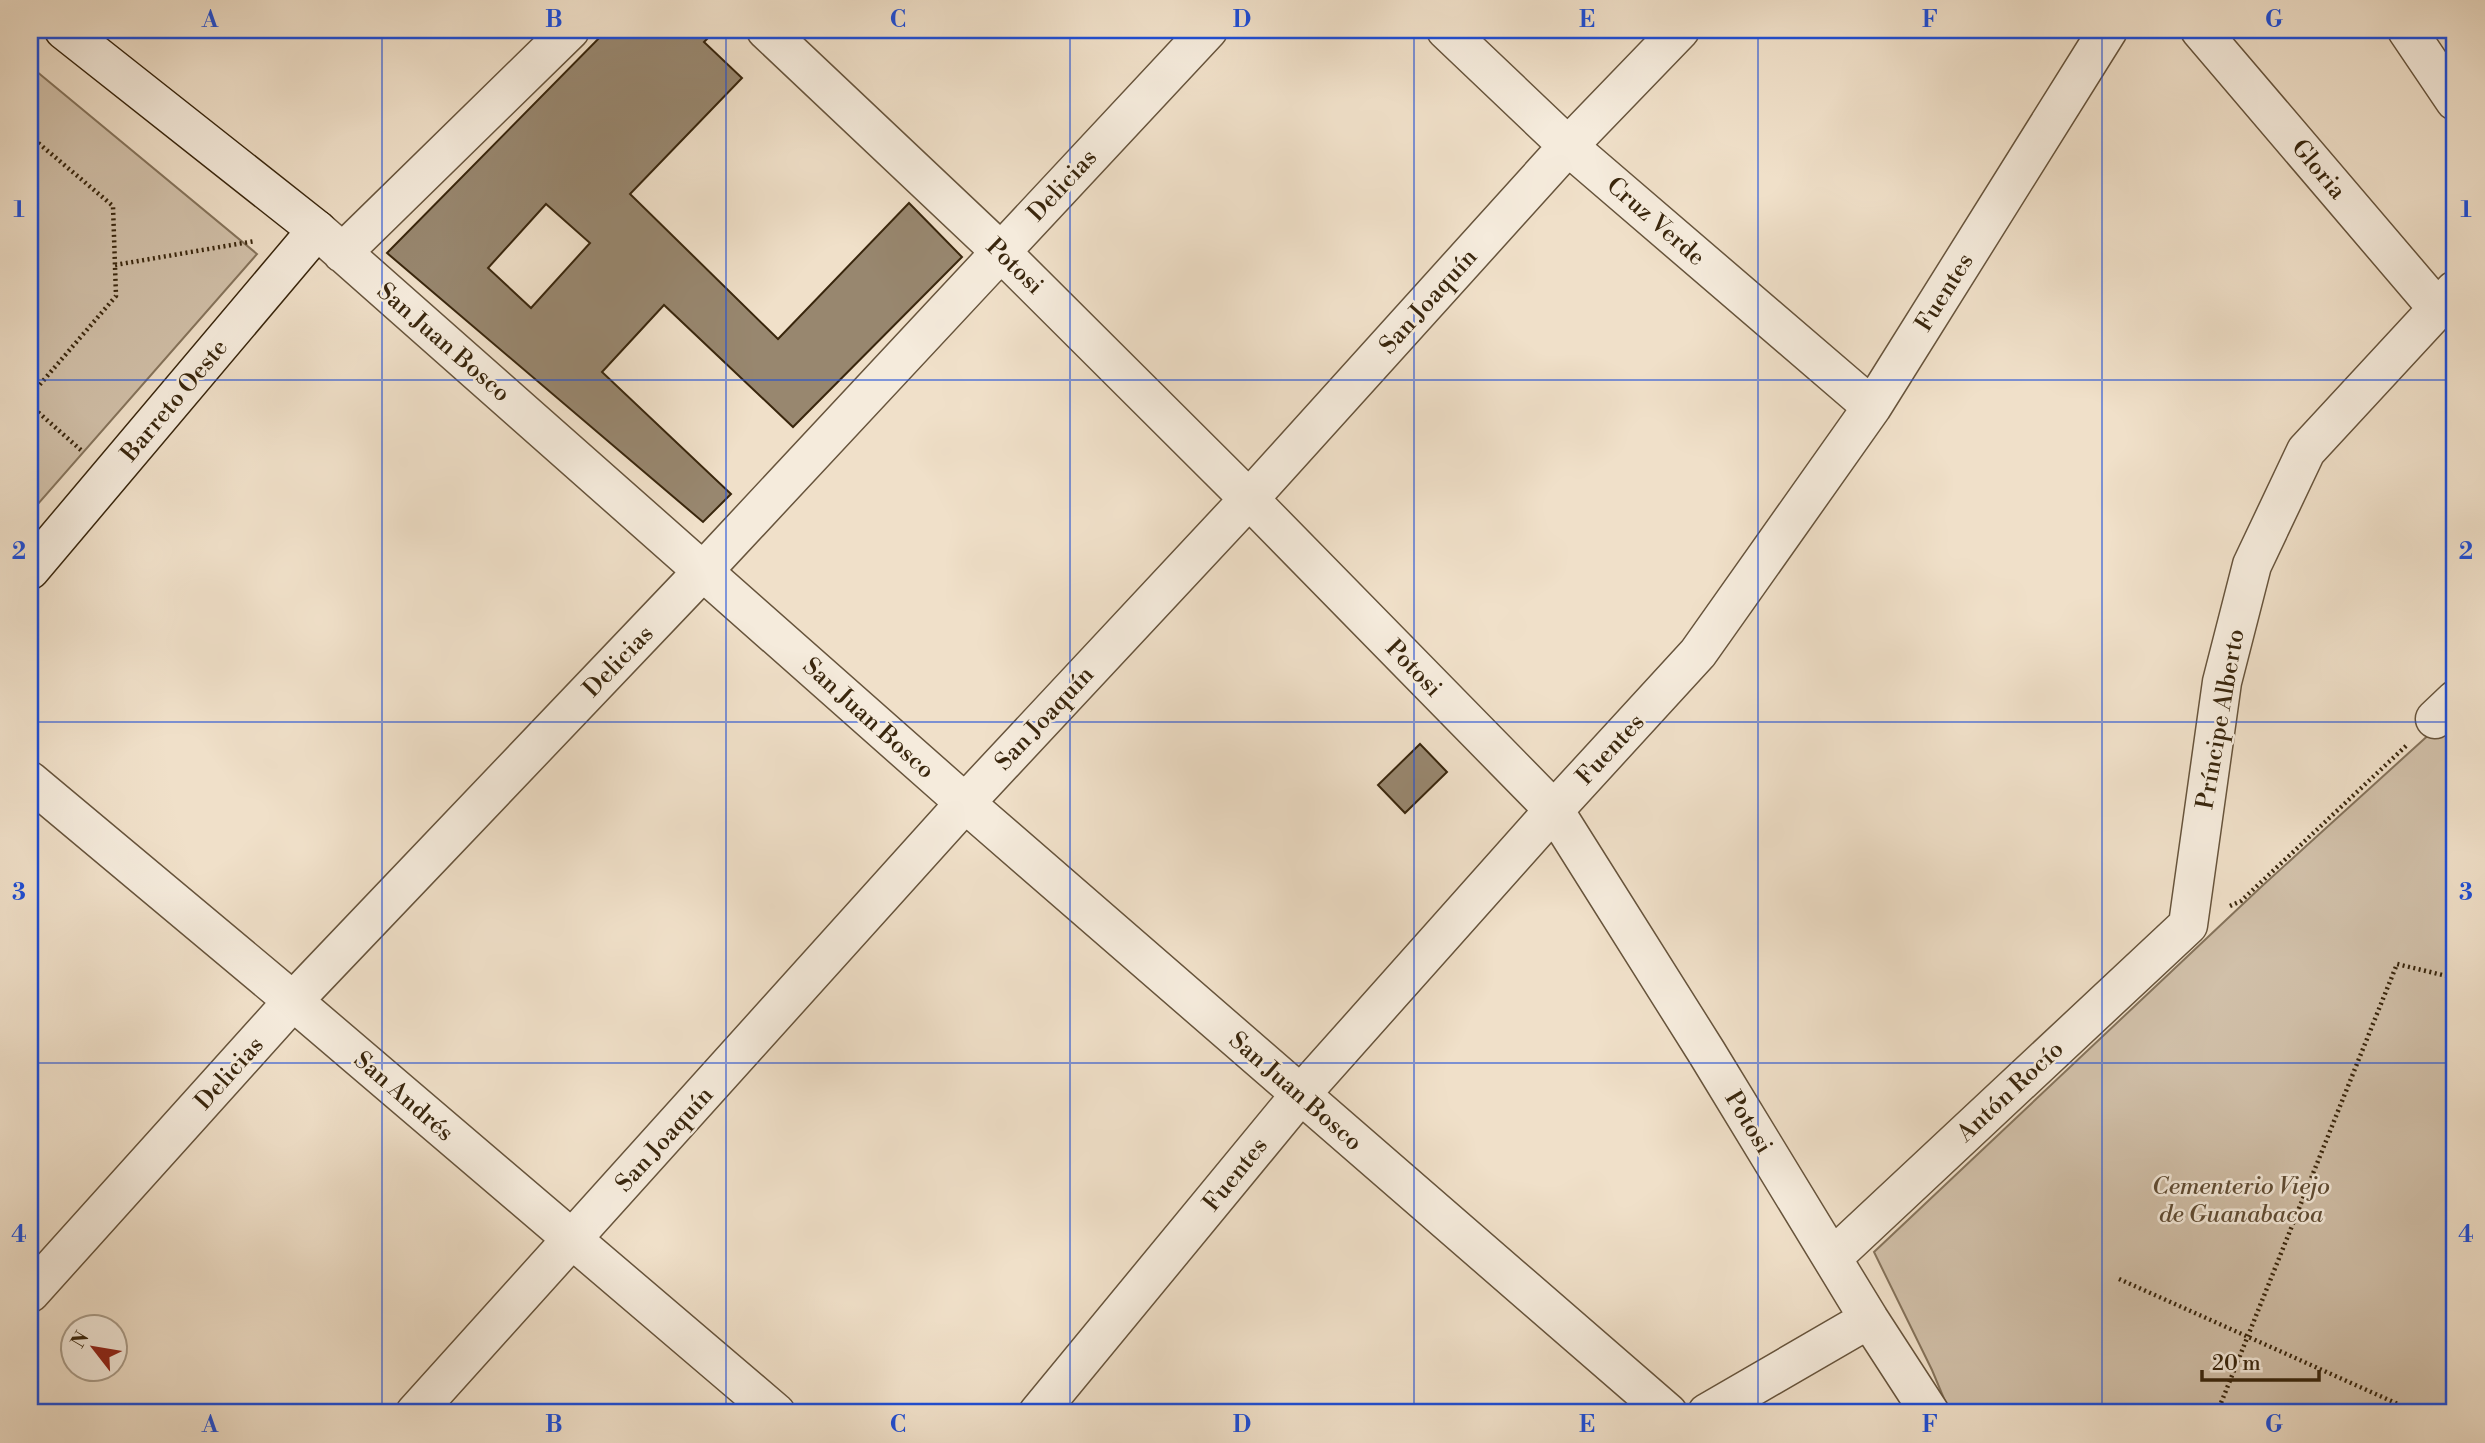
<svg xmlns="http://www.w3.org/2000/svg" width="2485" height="1443" font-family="'Libre Bodoni',serif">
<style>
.green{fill:#d1c0a9;stroke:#85735b;stroke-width:2}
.building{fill:#98876f;stroke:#39260d;stroke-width:2;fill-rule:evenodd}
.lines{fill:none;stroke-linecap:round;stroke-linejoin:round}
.street-casing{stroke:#67543c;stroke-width:41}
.secondary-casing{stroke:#39260d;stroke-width:41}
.path{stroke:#39260d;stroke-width:4.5;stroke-dasharray:2 3.5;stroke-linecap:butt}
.street{stroke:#f5ebdc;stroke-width:38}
.secondary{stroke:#f5ebdc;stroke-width:38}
.grid{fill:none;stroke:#1d4ed8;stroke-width:2;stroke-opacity:0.55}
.labels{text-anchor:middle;stroke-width:5;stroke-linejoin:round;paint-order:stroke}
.street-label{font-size:24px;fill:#39260d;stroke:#f5ebdc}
.park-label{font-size:24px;font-style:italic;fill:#5f4c34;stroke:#f5ebdc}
.neatline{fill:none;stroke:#1d4ed8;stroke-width:2.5}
.grid-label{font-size:23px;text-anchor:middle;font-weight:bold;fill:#1d4ed8}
</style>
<rect width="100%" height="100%" fill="#f0e0c9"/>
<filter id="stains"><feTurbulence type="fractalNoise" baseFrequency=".00286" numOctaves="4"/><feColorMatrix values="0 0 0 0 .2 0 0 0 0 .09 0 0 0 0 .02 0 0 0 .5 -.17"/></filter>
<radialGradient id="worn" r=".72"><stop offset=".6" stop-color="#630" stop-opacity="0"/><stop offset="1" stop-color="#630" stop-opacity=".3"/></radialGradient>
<path class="green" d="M30 66 257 254 30 513Z
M2455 711V1413H1950L1932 1370 1874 1252 2261 887Z"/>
<path class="building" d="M607 30H716L704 42 742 78 630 194 778 339 909 203 962 257 793 427 664 305 602 372 731 494 703 522 387 253ZM546 204 590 243 531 308 488 268Z
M1420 744 1447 772 1405 813 1378 785Z"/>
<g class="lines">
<defs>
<path id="street" d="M766 30 1000 251 1249 499 1554 810 1707 1053 1869 1319 1930 1413
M1446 30 1568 146 1872 407
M2200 30 2438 309
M2407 30 2455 101
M317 230 965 803 1668 1413
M342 253 570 30
M2435 719 2455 700
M30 781 293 1001 776 1413
M1832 1258 2188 925 2222 682 2252 565 2306 451 2455 290
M30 1293 293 1001 704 570 1208 30
M415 1413 965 803 1249 499 1568 146 1680 30
M1038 1413 1300 1095 1554 810 1698 653 1872 407 2108 30
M1707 1413 1869 1319"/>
<path id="secondary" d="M30 570 317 230 64 30"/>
</defs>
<use href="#street" class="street-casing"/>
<use href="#secondary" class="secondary-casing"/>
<path class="path" d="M30 136 113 206 116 296 30 396
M115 265 255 241
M30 405 82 451
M2230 906 2241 901 2407 745
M2119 1279 2418 1413
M2217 1413 2397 964 2455 978
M2448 1413 2455 1384"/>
<use href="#street" class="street"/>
<use href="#secondary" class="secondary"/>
</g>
<path class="grid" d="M382 30V1413M726 30V1413M1070 30V1413M1414 30V1413M1758 30V1413M2102 30V1413M30 380H2455M30 722H2455M30 1063H2455"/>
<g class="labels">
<g class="street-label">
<text transform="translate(2319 169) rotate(50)" y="8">Gloria</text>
<text transform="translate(1062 185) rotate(-47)" y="8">Delicias</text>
<text transform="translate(1656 221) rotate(41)" y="8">Cruz Verde</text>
<text transform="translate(1015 266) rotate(44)" y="8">Potosi</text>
<text transform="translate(1944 292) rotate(-58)" y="8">Fuentes</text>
<text transform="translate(1428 301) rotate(-48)" y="8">San Joaquín</text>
<text transform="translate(444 342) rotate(41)" y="8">San Juan Bosco</text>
<text transform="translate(174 400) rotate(-50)" y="8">Barreto Oeste</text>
<text transform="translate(618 661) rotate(-46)" y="8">Delicias</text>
<text transform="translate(1414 668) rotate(46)" y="8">Potosi</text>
<text transform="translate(869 718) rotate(42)" y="8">San Juan Bosco</text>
<text transform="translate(1044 718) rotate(-47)" y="8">San Joaquín</text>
<text transform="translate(2220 719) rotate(-80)" y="8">Príncipe Alberto</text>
<text transform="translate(1610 749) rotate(-47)" y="8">Fuentes</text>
<text transform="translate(229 1073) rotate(-48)" y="8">Delicias</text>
<text transform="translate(1296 1091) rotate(41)" y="8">San Juan Bosco</text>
<text transform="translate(2010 1091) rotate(-43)" y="8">Antón Rocío</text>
<text transform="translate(404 1096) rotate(41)" y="8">San Andrés</text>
<text transform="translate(1749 1122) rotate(59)" y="8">Potosi</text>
<text transform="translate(664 1139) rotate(-48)" y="8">San Joaquín</text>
<text transform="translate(1235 1174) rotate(-51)" y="8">Fuentes</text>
</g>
<g class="park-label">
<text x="2241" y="1194">Cementerio Viejo<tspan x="2241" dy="28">de Guanabacoa</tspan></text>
</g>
</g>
<rect width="2485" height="1443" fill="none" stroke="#f0e0c9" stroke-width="77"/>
<g transform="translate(94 1348) rotate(301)"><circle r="33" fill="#f5ebdc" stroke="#aa9c89" stroke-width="2"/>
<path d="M0-5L12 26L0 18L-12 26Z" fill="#8f2418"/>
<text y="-10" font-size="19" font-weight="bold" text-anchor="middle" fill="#39260d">N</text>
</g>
<path d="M2202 1370v10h117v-10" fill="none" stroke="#39260d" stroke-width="3.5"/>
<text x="2212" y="1370" font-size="21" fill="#39260d" stroke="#f5ebdc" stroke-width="5" paint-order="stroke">20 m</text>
<rect x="38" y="38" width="2408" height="1366" class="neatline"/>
<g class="grid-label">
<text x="210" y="27">A</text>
<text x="554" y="27">B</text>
<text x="898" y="27">C</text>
<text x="1242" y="27">D</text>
<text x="1587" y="27">E</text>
<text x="1930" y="27">F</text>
<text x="2274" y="27">G</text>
<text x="19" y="217">1</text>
<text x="2466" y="217">1</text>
<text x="19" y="559">2</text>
<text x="2466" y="559">2</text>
<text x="19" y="900">3</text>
<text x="2466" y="900">3</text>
<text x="19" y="1242">4</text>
<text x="2466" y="1242">4</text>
<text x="210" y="1432">A</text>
<text x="554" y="1432">B</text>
<text x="898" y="1432">C</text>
<text x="1242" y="1432">D</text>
<text x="1587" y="1432">E</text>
<text x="1930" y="1432">F</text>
<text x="2274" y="1432">G</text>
</g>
<rect width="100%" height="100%" filter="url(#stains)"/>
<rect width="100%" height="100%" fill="url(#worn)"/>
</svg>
